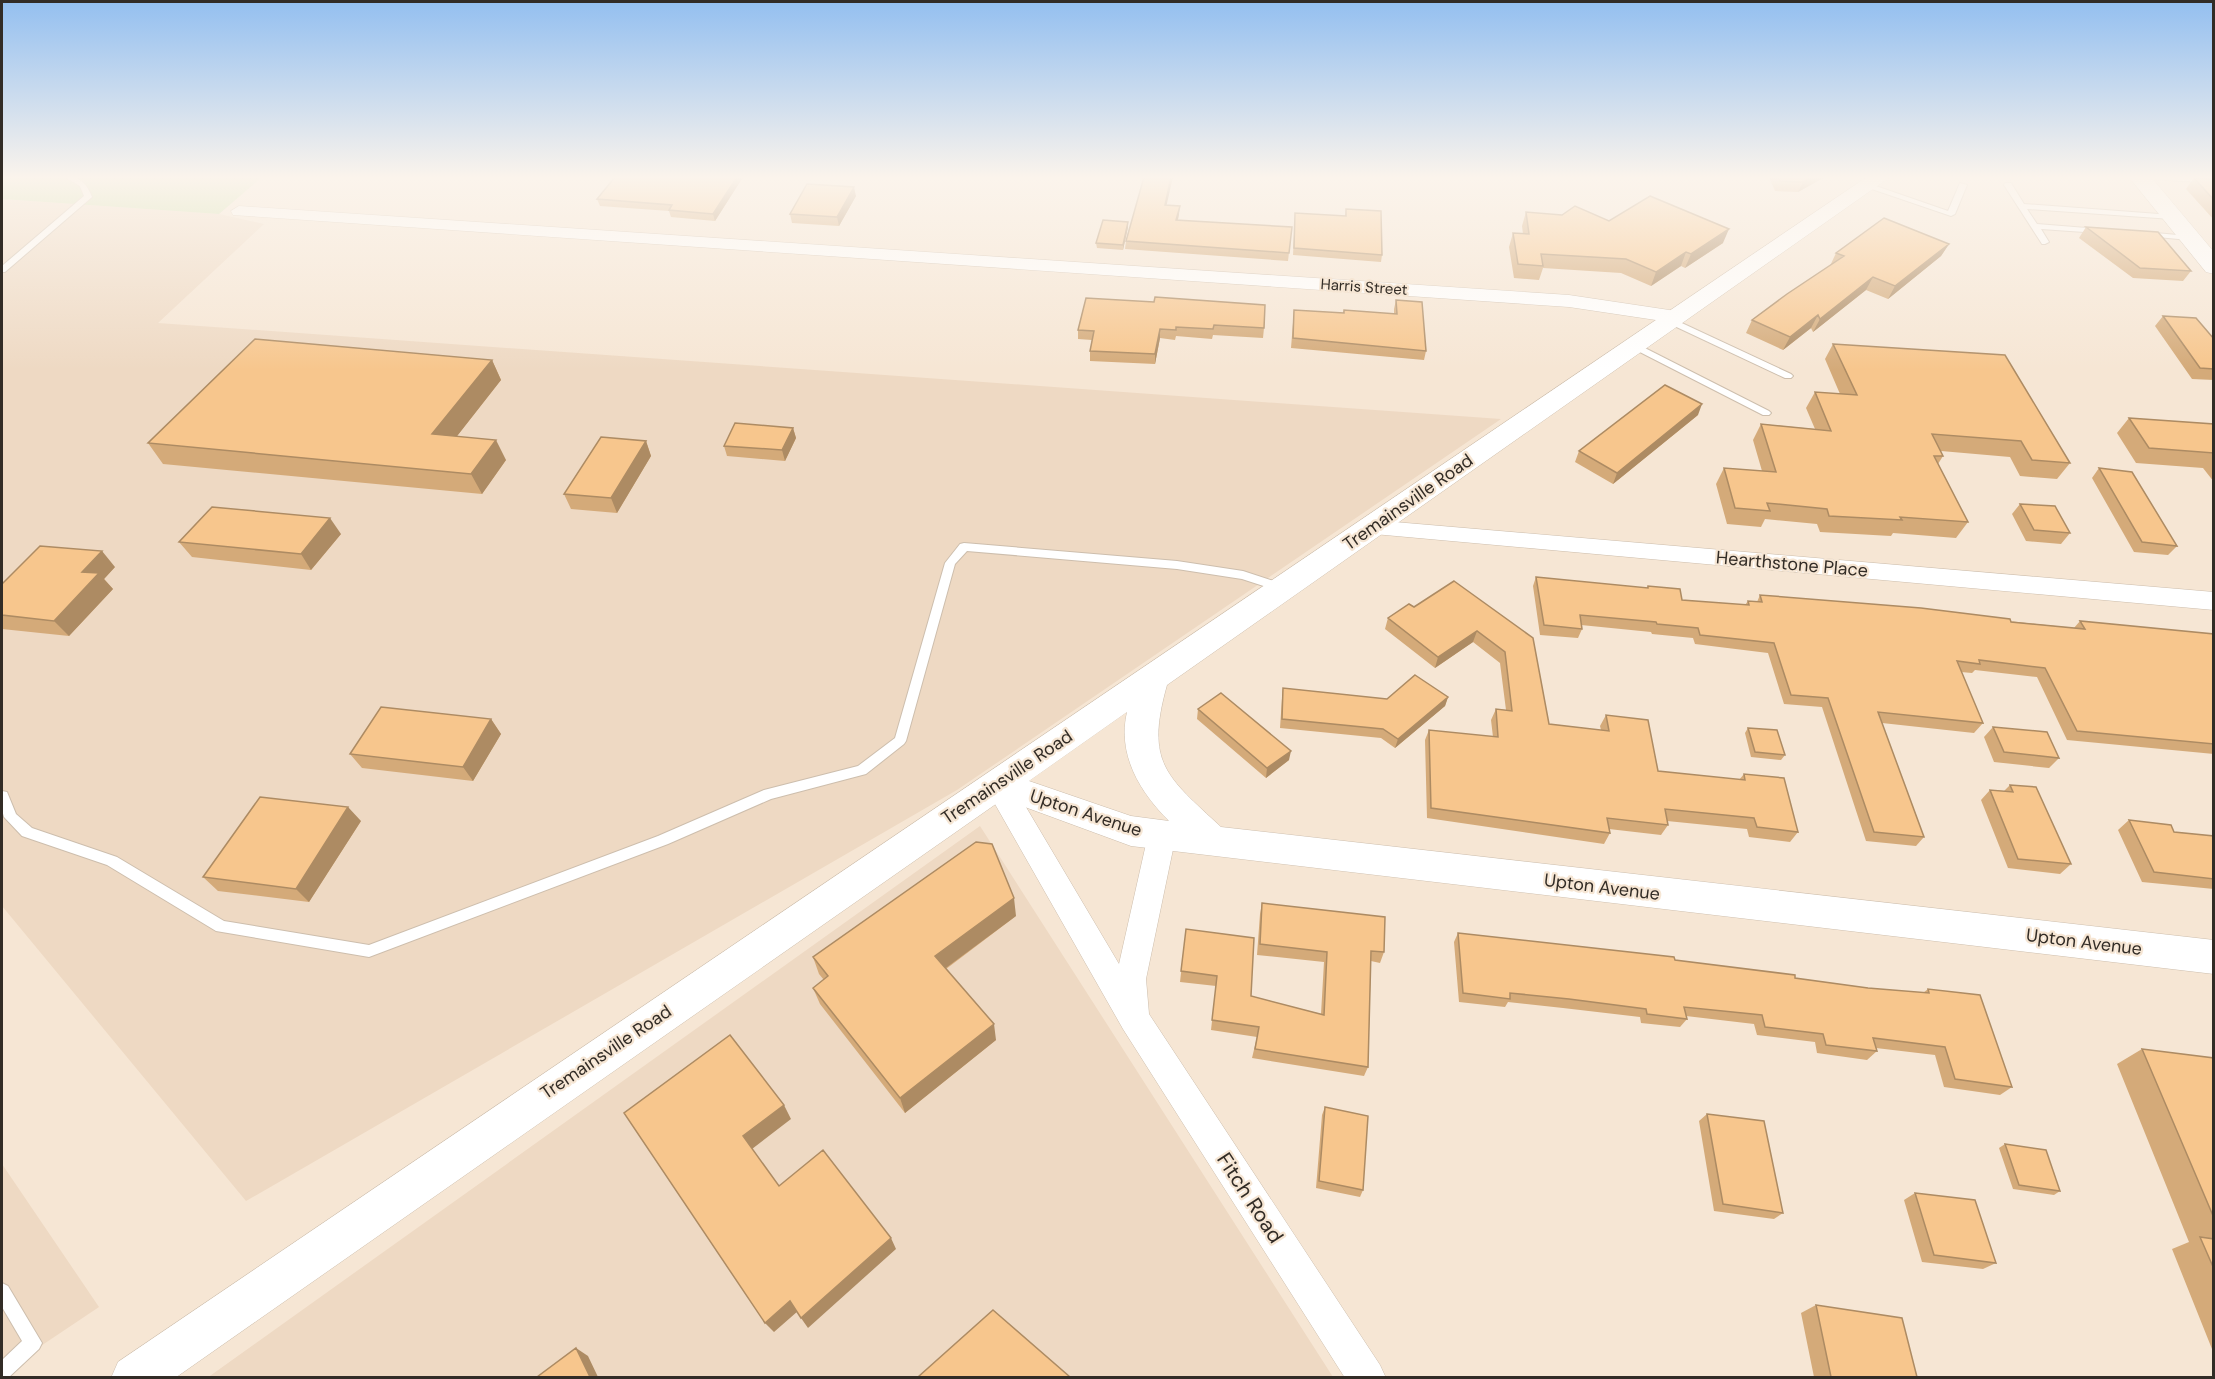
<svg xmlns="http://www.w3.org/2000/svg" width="2215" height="1379" font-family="'DM Sans',sans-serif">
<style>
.built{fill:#eed9c3}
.green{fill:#c5dfa3}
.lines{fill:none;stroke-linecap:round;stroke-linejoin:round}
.service-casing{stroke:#cdbead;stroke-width:2}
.minor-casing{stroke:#cdbead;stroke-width:1}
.tertiary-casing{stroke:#cdbead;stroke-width:1}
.secondary-casing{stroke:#cdbead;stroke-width:1}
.service{fill:#fff;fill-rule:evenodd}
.minor{fill:#fff;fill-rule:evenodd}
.tertiary{fill:#fff;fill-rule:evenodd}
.secondary{fill:#fff;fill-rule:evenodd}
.wall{fill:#d4aa79}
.shaded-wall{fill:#ad8b63}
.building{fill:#f7c68d;stroke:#ad8b63;stroke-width:1.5}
.labels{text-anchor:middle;stroke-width:4.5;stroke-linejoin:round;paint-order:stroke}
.far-street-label{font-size:15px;fill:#322c26;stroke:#f6e6d4}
.street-label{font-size:18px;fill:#322c26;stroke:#f6e6d4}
.near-street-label{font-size:21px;fill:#322c26;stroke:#f6e6d4}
</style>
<rect width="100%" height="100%" fill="#f6e6d4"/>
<path class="built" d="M2 199 219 214 264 224 158 323 1501 419 957 790 246 1201 2 906Z
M980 826 1333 1377 207 1378Z
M2 1164 99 1307 2 1372Z"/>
<path class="green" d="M2 177H262L219 214 2 199Z"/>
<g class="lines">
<defs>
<path id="service" d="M65 177C80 176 87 184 92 197L5 272H2V266L84 196 80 186Z
M2146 177 2214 179V183L2150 179Z
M1960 183 1967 185 1955 214 1951 216 1863 186 1870 184 1948 211Z
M2005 183H2011L2024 204 2172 215 2176 217 2172 219 2027 209 2037 224 2099 229 2103 231 2099 233 2041 229 2049 242 2045 244H2042L2004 185Z
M2144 232 2189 236 2193 238 2189 240 2147 236 2143 234Z
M1671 318 1791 374 1793 376 1791 378H1785L1668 323V319Z
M1635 343 1769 411 1771 413 1769 415H1763L1632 348 1630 346Z
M964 543 1177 561 1243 571 1286 585 1288 588 1282 592 1242 579 1177 569 967 551 955 564 906 741 904 744 866 774 771 799 668 844 369 957 216 931 107 865 22 836 4 817 2 810V791L7 792 16 814 32 828 117 857 224 921 369 945 658 836 764 790 858 766 895 738 945 563 960 544Z
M2 1283 8 1286 42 1343 39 1349 8 1378H2V1360L22 1341 2 1307Z"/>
<path id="minor" d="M239 206 1569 295 1676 311 1685 317 1676 323 1569 307 233 215 231 211Z
M1371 520 2214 592V610L1363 533 1360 528 1363 523Z
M997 772 1007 775 1119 964 1148 835 1152 827 1162 823 1172 827 1176 835 1146 979 1149 1014 1380 1365 1386 1378H1345L1123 1029 983 783 987 775Z"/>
<path id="tertiary" d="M1867 177H1890L1167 685C1145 763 1166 776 1221 827L2214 940V974L1131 846 1003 799 175 1378H111L118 1362ZM1127 712C1117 755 1140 792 1169 821L1131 816 1029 781Z"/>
<path id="secondary" d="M2129 177H2151L2214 252V274L2206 272Z"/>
</defs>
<use href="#service" class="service-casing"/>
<use href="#minor" class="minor-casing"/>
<use href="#tertiary" class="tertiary-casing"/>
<use href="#secondary" class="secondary-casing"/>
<use href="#service" class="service"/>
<use href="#minor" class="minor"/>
<use href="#tertiary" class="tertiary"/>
<use href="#secondary" class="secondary"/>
</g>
<path class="wall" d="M615 177H743L715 221 671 217 669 211 600 206 597 199Z
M1769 177H1825L1798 192 1775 191Z
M2194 178 2214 179V220L2186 189Z
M856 196 839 226 792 223 790 214Z
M1166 205 1179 214 1178 220 1292 227 1288 261 1125 249 1126 241Z
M1346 209 1382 255 1381 262 1293 255 1295 213 1345 216Z
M1526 212 1609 221 1723 243 1685 268 1681 266 1651 286 1621 273 1543 268 1539 280 1514 278 1509 247 1513 233 1523 234 1522 226Z
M1128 222V227L1123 250 1097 248 1096 243Z
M2086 227 2191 271 2183 281 2133 278 2079 238Z
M1949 244 1941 256 1888 299 1866 290 1813 332 1811 328 1783 350 1746 333 1752 320 1830 266 1836 253Z
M1086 298 1264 328 1263 338 1213 335 1212 339 1176 336 1175 340 1160 338 1155 364 1090 361V351L1092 340 1078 339V330Z
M1396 300 1426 351 1424 360 1291 348 1294 310 1343 313 1344 310 1394 314V309Z
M2163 316 2214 339V380L2192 379 2155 326Z
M1833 344 2070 463 2057 479 2020 476 2010 457 1941 451 1943 456 1938 464 1968 522 1956 538 1893 533 1891 536 1820 532 1817 524 1765 519 1761 527 1727 524 1716 484 1724 468 1762 471 1753 440 1761 424 1815 429 1806 408 1815 392 1840 394 1825 359Z
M492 360 501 380 457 436 506 460 482 494 163 464 148 443Z
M1698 415 1613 484 1575 462 1579 451Z
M2129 418 2214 424V482L2203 468 2136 463 2117 433Z
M793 428 796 438 785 461 727 456 724 446Z
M646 441 651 456 617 513 571 509 564 494Z
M2099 468 2177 546 2168 555 2134 552 2092 478Z
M2020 504 2070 533 2061 544 2026 541 2012 514Z
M341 534 311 570 192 557 179 542Z
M115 567 104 579 113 589 69 636 2 629V584Z
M1536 577 1647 588 1648 586 1682 600 1745 605 1748 601 1757 602 1760 595 2074 628 2080 621 2214 634V754L2067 740 2037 677 1975 670 1972 673 1961 672 1983 723 1974 733 1882 723 1924 837 1916 846 1866 841 1822 707 1784 704 1768 653 1695 644 1693 638 1652 634 1651 632 1581 625 1582 629 1578 638 1540 635 1533 586Z
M1414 607 1533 638 1549 724 1601 730 1600 726 1606 715 1658 771 1739 780 1744 774 1798 832 1790 842 1749 837 1747 829 1667 821 1668 825 1661 835 1609 829 1610 833 1604 844 1427 818 1425 740 1429 730 1493 737 1491 720 1496 709 1506 710 1500 663 1473 642 1435 668 1385 629 1388 618Z
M1283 688 1387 699 1448 697 1445 706 1395 748 1381 738 1280 728 1282 698Z
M1198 709 1289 760 1266 778 1197 719Z
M491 719 501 734 473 781 362 768 350 754Z
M1993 727 2059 758 2049 768 1994 762 1984 737Z
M1748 728 1785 755 1781 760 1751 757 1745 733Z
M2010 785 2071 864 2060 874 2008 868 1981 800 1990 790 2004 791Z
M2129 820 2174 832 2214 836V889L2142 882 2118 830Z
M361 821 309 902 218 891 203 877Z
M1262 903 1384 952 1380 963 1371 961 1368 1067 1364 1076 1252 1058 1257 1037 1211 1030 1216 986 1180 982 1186 929 1251 996 1321 1014 1324 962 1257 955 1260 914Z
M1016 916 946 969 996 1040 905 1113 820 1004 813 988 824 980 819 974 813 957Z
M1458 933 1675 960 1795 978 1868 988 1923 993 1928 989 2012 1087 2000 1095 1944 1087 1935 1055 1876 1048 1877 1051 1867 1060 1817 1053 1815 1042 1757 1035 1754 1024 1686 1016 1687 1019 1680 1027 1641 1023 1640 1017 1563 1008 1508 1002 1505 1007 1459 1002 1454 942Z
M2142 1049 2214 1058V1354L2172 1249 2189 1242 2117 1064Z
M1325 1107 1363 1190 1360 1197 1316 1188 1322 1115Z
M1707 1114 1783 1213 1774 1219 1714 1211 1699 1121Z
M2005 1144 2060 1191 2054 1195 2013 1189 1999 1148Z
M1915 1193 1996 1263 1983 1269 1922 1262 1904 1200Z
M1816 1305 1917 1377H1814L1801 1313Z"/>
<path class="shaded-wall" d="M737 177H743L715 221 713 214Z
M1171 177H1173L1165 212V205Z
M1813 177H1825L1798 192 1803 182Z
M854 187 856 196 839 226 837 217Z
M1180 206 1179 214 1176 228V220Z
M1128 222V227L1123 250V245Z
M1729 229 1723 243 1685 268 1691 254Z
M1949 244 1941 256 1888 299 1895 286Z
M1686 252 1681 266 1651 286 1656 272Z
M1873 277 1866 290 1813 332 1820 319Z
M1818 315 1811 328 1783 350 1790 337Z
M1160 329V338L1155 364V354Z
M492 360 501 380 443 454 432 434Z
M1702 404 1698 415 1613 484 1617 473Z
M793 428 796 438 785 461 782 450Z
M496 440 506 460 482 494 471 474Z
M646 441 651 456 617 513 611 498Z
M330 518 341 534 311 570 301 554Z
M102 551 115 567 104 579 113 589 69 636 54 621 82 572Z
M1477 631 1473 642 1435 668 1438 657Z
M1448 697 1445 706 1395 748 1398 739Z
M491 719 501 734 473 781 463 767Z
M1291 751 1289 760 1266 778 1267 768Z
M348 807 361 821 309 902 296 889Z
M1014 898 1016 916 939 973 935 956Z
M994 1024 996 1040 905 1113 900 1098Z
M784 1105 791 1119 752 1149 743 1136Z
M891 1238 896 1249 808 1328 801 1318Z
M790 1301 798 1311 774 1332 765 1323Z
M576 1348 588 1356 598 1377H590Z"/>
<path class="building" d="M615 177H737L713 214 669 210 672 205 597 199Z
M1144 177H1171L1165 205 1180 206 1176 220 1292 227 1289 253 1126 241Z
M1778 177H1813L1803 182 1780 181Z
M2194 178 2214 179V200Z
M807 184 854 187 837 217 790 214Z
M1650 196 1729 229 1691 254 1686 252 1656 272 1626 259 1541 254 1543 266 1518 264 1513 233 1529 234 1526 212 1562 215 1575 206 1609 221Z
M1346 209 1381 211 1382 255 1294 248 1295 213 1346 216Z
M1884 218 1949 244 1895 286 1873 277 1820 319 1818 315 1790 337 1752 320 1787 294 1844 256 1836 253Z
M1103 220 1128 222 1123 245 1096 243Z
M2086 227 2158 232 2191 271 2140 268Z
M1155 297 1265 305 1264 328 1214 325 1213 329 1176 327V330L1160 329 1155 354 1090 351 1094 331 1078 330 1086 298 1154 302Z
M1396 300 1422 302 1426 351 1293 338 1294 310 1344 313V310L1397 314Z
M2163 316 2196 318 2214 339V369L2200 368Z
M255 339 492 360 432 434 496 440 471 474 148 443Z
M1833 344 2005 355 2070 463 2032 460 2021 441 1932 434 1943 456H1934L1968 522 1900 517 1902 520 1829 516 1827 509 1767 503 1770 511 1735 508 1724 468 1776 472 1761 424 1831 431 1815 392 1857 395Z
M1665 385 1702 404 1617 473 1579 451Z
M2129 418 2214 424V453L2149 448Z
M735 423 793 428 782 450 724 446Z
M601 437 646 441 611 498 564 494Z
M2099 468 2132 472 2177 546 2142 542Z
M2020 504 2055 506 2070 533 2034 530Z
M212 507 330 518 301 554 179 542Z
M40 546 102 551 82 572 99 573 54 621 2 615V584Z
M1536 577 1648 588V586L1680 589 1682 600 1749 605 1748 601 1762 602 1760 595 1921 608 2010 619 2011 622 2085 629 2080 621 2214 634V744L2077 731 2045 668 1979 660 1980 664 1957 661 1983 723 1878 712 1924 837 1874 832 1828 698 1791 695 1774 643 1700 635 1698 628 1657 624 1656 622 1580 615 1582 629 1544 625Z
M1454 581 1533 638 1549 724 1609 731 1606 715 1648 720 1658 771 1745 780 1744 774 1784 778 1798 832 1757 827 1754 818 1665 809 1668 825 1607 818 1610 833 1431 808 1429 730 1498 737 1496 709 1512 711 1505 652 1477 631 1438 657 1388 618 1409 604 1414 607Z
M1415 675 1448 697 1398 739 1383 729 1282 719 1283 688 1387 699Z
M1221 693 1291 751 1267 768 1198 709Z
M381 707 491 719 463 767 350 754Z
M1993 727 2047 732 2059 758 2004 752Z
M1748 728 1777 730 1785 755 1755 752Z
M2010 785 2036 787 2071 864 2018 859 1990 790 2013 792Z
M260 797 348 807 296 889 203 877Z
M2129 820 2171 825 2174 832 2214 836V879L2154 872Z
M976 842 992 844 1014 898 935 956 994 1024 900 1098 813 988 828 976 813 957Z
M1262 903 1385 917 1384 952 1371 951 1368 1067 1255 1049 1259 1027 1212 1020 1217 976 1181 971 1186 929 1254 938 1251 996 1324 1015 1327 952 1260 944Z
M1458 933 1674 957 1675 960 1795 975V978L1868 988 1929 993 1928 989 1980 995 2012 1087 1955 1079 1945 1047 1873 1038 1877 1051 1826 1045 1823 1034 1765 1027 1762 1015 1684 1007 1687 1019 1647 1014 1646 1009 1569 999 1510 993V999L1463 993Z
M730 1035 784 1105 743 1136 779 1186 823 1150 891 1238 801 1318 790 1301 765 1323 624 1113Z
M2142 1049 2214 1058V1218Z
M1325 1107 1368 1116 1363 1190 1319 1181Z
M1707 1114 1764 1121 1783 1213 1723 1204Z
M2005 1144 2046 1150 2060 1191 2019 1185Z
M1915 1193 1975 1200 1996 1263 1934 1255Z
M2200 1237 2214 1239V1269Z
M1816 1305 1902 1318 1917 1377H1831Z
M993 1310 1070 1377H918Z
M576 1348 590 1377H537Z"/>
<linearGradient id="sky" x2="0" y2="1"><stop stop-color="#93bff0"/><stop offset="0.48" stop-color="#fbf4ec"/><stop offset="1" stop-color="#fbf4ec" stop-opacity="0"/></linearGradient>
<rect width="2215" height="370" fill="url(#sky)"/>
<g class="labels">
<g class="far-street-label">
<text transform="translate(1364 287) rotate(4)" y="5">Harris Street</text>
</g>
<g class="street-label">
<text transform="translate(1408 502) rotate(-35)" y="6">Tremainsville Road</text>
<text transform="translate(1792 564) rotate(5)" y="6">Hearthstone Place</text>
<text transform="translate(1007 777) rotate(-34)" y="6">Tremainsville Road</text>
<text transform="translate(1086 813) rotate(18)" y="6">Upton Avenue</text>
<text transform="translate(1602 887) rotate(7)" y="6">Upton Avenue</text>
<text transform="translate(2084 942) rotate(7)" y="6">Upton Avenue</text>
<text transform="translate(606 1052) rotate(-34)" y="6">Tremainsville Road</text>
</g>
<g class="near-street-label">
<text transform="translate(1250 1198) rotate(57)" y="7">Fitch Road</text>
</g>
</g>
<rect width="2215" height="1379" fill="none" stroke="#322c26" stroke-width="6"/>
</svg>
